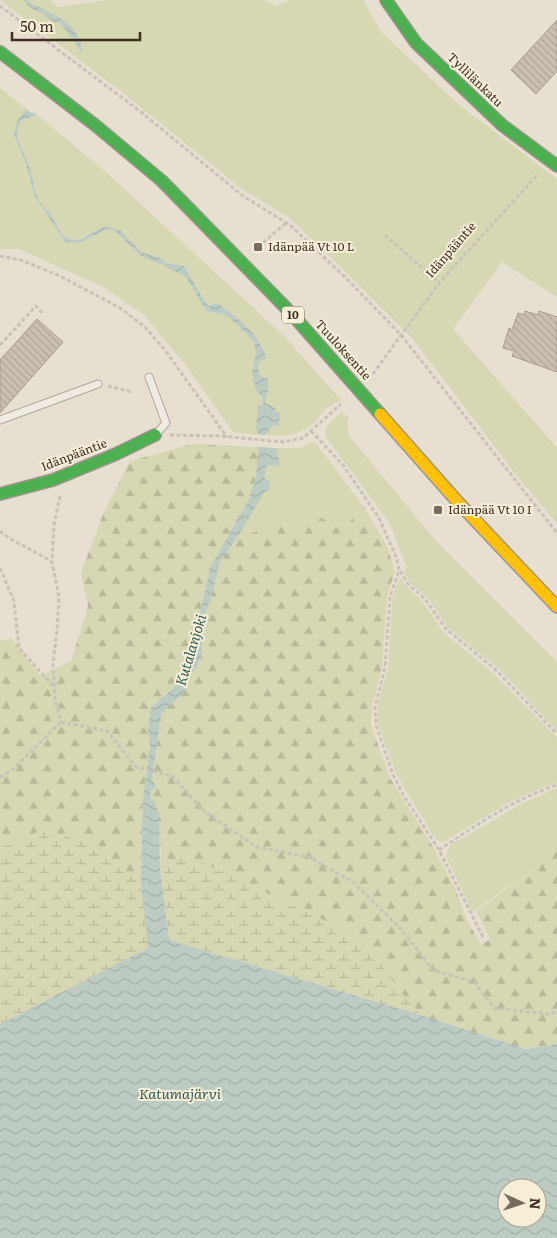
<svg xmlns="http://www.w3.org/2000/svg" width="557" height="1238" font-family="Literata,serif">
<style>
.grass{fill:#d6d7b3}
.forest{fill:url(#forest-firs)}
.wetland{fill:url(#wetland-marsh)}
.water{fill:url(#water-waves);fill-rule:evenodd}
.building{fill:url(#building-back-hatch);stroke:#a89c90}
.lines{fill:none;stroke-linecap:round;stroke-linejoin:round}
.lane-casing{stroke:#ada599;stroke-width:9}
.fast-casing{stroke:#9c958a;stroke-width:14}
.slow-casing{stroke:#9c958a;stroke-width:14}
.path{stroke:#c8c2b9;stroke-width:3;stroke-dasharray:4 2.5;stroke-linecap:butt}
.lane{stroke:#efebe3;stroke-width:7}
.fast{stroke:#4caf50;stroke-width:11}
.slow{stroke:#ffc107;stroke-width:11}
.poi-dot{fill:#786c5e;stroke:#f7eed8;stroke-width:2}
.labels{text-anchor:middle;stroke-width:4;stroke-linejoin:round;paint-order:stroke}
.shield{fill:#f7eed8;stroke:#756857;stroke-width:1}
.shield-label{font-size:11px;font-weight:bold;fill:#3d2e20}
.street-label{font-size:12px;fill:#3d2e20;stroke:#f7eed8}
.poi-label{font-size:12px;fill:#3d2e20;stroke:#f7eed8;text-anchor:start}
.water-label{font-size:14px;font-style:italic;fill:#2f5d5a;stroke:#f7eed8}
</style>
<defs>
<pattern id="forest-firs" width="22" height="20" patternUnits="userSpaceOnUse" patternTransform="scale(1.25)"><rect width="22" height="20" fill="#d6d7b3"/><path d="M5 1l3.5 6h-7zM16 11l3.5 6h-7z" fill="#b9b99a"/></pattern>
<pattern id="wetland-marsh" width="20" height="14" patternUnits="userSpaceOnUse" patternTransform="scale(1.25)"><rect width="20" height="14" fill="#d6d7b3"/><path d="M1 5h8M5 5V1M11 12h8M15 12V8" fill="none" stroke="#b9b99a"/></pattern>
<pattern id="water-waves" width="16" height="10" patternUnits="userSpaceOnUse" patternTransform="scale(1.25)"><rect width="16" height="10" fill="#bcccc2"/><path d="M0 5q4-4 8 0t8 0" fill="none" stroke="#a2b0a6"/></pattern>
<pattern id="building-back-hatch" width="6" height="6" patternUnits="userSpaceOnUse" patternTransform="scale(1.25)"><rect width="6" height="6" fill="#cbbfb2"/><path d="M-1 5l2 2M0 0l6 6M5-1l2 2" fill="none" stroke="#afa499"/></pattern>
</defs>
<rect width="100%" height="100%" fill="#e7e0d1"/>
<path class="grass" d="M0 0H50L59 7 108 0H263L277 6 290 0H363L382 33 459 105 557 179V297L502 262 453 329 557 448V523L520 480 412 338 317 244 287 216 243 190 118 89Z
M0 88 27 109 17 121 14 135 26 164 34 195 65 242 84 241 106 229 115 231 142 257 163 265 186 277 206 311 228 316 254 342 256 354 252 372 263 406 256 430 260 435 233 432 188 368 144 315 103 287 19 249H0Z
M35 113 108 174 284 336 341 400C336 403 328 406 324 410 320 414 318 419 314 423 299 436 283 437 265 435L273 426 280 412H276L275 408 266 403V395L268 392V379L260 376 258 369 260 361 263 359 261 345 235 316 216 303 210 306 206 303 187 270 183 266 165 263 160 258 141 252 119 230 105 226 79 240 68 239 62 235 50 213 42 205 36 194 30 168 17 138 18 127 22 120 35 116Z
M341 412 349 417 347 424 349 436 436 541 557 662V731L499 669 448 628 428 598 411 584 403 571 407 568 390 524 325 436 326 427Z
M315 442 364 507 342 529 320 517 238 536 269 481 265 479 267 465 277 467 276 448H298Z
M401 578 407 587 423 602 443 632 494 674 557 738V783C517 794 479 821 443 842L436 840 396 774 378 725 377 706 388 669 392 600 397 584Z
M557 788V845L547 860 472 912 446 856 448 849 452 844 523 803Z"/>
<path class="forest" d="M193 444 258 447 256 478 249 499 210 568 194 640 183 671 173 688 165 694 148 730 150 746 143 799 141 882 78 839 41 831 0 848V641L12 638 40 676 71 661 88 606 81 573 103 514 130 461Z
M364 507 387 546 395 571 387 597 382 668 372 706 371 725 390 778 433 847 455 888 466 918 481 945 490 939 476 911 547 860 557 845V1044L526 1049 420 1015 398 989 370 947 338 927 186 855 160 869 161 849 150 791 155 788 152 779 161 714 184 692 188 676 197 667 202 653 201 629 205 612 210 602 214 582 220 562 238 536 320 517 342 529Z"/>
<path class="wetland" d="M41 831 78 839 141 882 160 869 186 855 338 927 370 947 398 989 420 1015 169 940 148 949 0 1024V848Z"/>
<path class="water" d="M24 0H28L30 3C52 13 82 24 82 53L66 30 60 23 54 22C45 13 30 11 24 0Z
M27 109 30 112 35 113V116L22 120 18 127 17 138 30 168 36 194 42 205 50 213 62 235 68 239 79 240 105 226 120 230 141 252 160 258 166 263 184 266 206 303 209 306 216 303C233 312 264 339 266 359L260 361 258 369 260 376 268 379V392L266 395V403L275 408 276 412H280L279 425 273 426 265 435H260L256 430 258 407 263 405 261 396 256 391 252 372 256 354 254 342 228 316 206 311 186 277 163 265 142 257 115 231 106 229 84 241 76 243 65 242 34 195 26 164 14 135 17 121Z
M258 447 276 448 280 464 277 467 267 465 265 479 269 481 270 489 264 493 238 536 220 562 210 602 205 612 201 629 202 653 197 667 188 676 184 692 161 714 152 779 156 788 150 791 151 799 154 801 159 814 160 869 169 940 420 1015 526 1049 557 1044V1238H0V1024L148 948 141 882 143 799 150 746 148 730 151 708 173 688 183 671 194 640 210 568 249 499 256 478ZM507 1188H537V1218H507Z"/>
<path class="building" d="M557 20V71L536 94 511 70Z
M525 311 538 315 539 311 557 317V372L512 356 514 351 503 348 509 328 512 330 518 313 524 315Z
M37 319 63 342 0 413V360Z"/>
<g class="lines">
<defs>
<path id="lane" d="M149 377 166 423 156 434
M0 420 98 384"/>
<path id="fast" d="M386 0 416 43 502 125 557 166
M0 52 95 125 162 181 290 312 380 414
M0 494 53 480 116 454 155 435"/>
<path id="slow" d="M380 414 456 500 557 607"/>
</defs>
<use href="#lane" class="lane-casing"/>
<use href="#fast" class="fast-casing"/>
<use href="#slow" class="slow-casing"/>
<path class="path" d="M0 6 141 112 243 196 290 225 347 279 401 335 557 533
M385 235 439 283
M258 247 286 223
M0 256 21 260 60 276 120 308 145 327 165 350 227 437
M0 345 36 306 42 313
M373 374 439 283 539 173
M108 386 132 392
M311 431 343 465 379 518 397 559 399 570 390 597 385 668 375 707 376 725 393 775 404 796 439 850 484 939
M170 435 222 436 282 442 303 438 341 404
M60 496 54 525 52 562 59 597 57 631 53 663 55 700 61 722
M0 531 9 538 51 561
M0 568 14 601 19 648 54 687
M400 571 408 584 425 599 446 629 496 670 557 734
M61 722 107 731 136 767 172 776 205 812 257 847 309 857 353 882 400 928 433 970 474 982 494 1008 550 1014 557 1011
M0 777 12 770 61 722
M439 850C476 825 514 799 557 785"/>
<use href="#lane" class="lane"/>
<use href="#fast" class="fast"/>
<use href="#slow" class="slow"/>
</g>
<g class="poi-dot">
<rect x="253" y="242" width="10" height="10" rx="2.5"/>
<rect x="433" y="505" width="10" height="10" rx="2.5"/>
</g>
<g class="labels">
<rect class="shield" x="282" y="306.5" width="22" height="17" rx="4"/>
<g class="shield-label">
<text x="293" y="319">10</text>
</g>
<g class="street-label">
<text transform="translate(475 80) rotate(44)" y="4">Tyllilänkatu</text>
<text transform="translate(451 250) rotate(-49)" y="4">Idänpääntie</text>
<text transform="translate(343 350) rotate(48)" y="4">Tuuloksentie</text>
<text transform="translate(74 455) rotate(-21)" y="4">Idänpääntie</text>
</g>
<g class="poi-label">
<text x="268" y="251">Idänpää Vt 10 L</text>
<text x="448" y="514">Idänpää Vt 10 I</text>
</g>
<g class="water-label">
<text transform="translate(191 650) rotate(-73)" y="5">Kutalanjoki</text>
<text x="180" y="1099">Katumajärvi</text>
</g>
</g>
<g transform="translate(522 1203) rotate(93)"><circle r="24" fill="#f7eed8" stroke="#ada18e"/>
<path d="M0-4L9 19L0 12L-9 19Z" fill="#786c5e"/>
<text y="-8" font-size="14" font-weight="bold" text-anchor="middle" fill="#3d2e20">N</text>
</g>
<path d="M12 32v8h128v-8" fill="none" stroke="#3d2e20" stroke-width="2.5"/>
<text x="20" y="32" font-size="15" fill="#3d2e20" stroke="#f7eed8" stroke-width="4" paint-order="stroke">50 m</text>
</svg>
